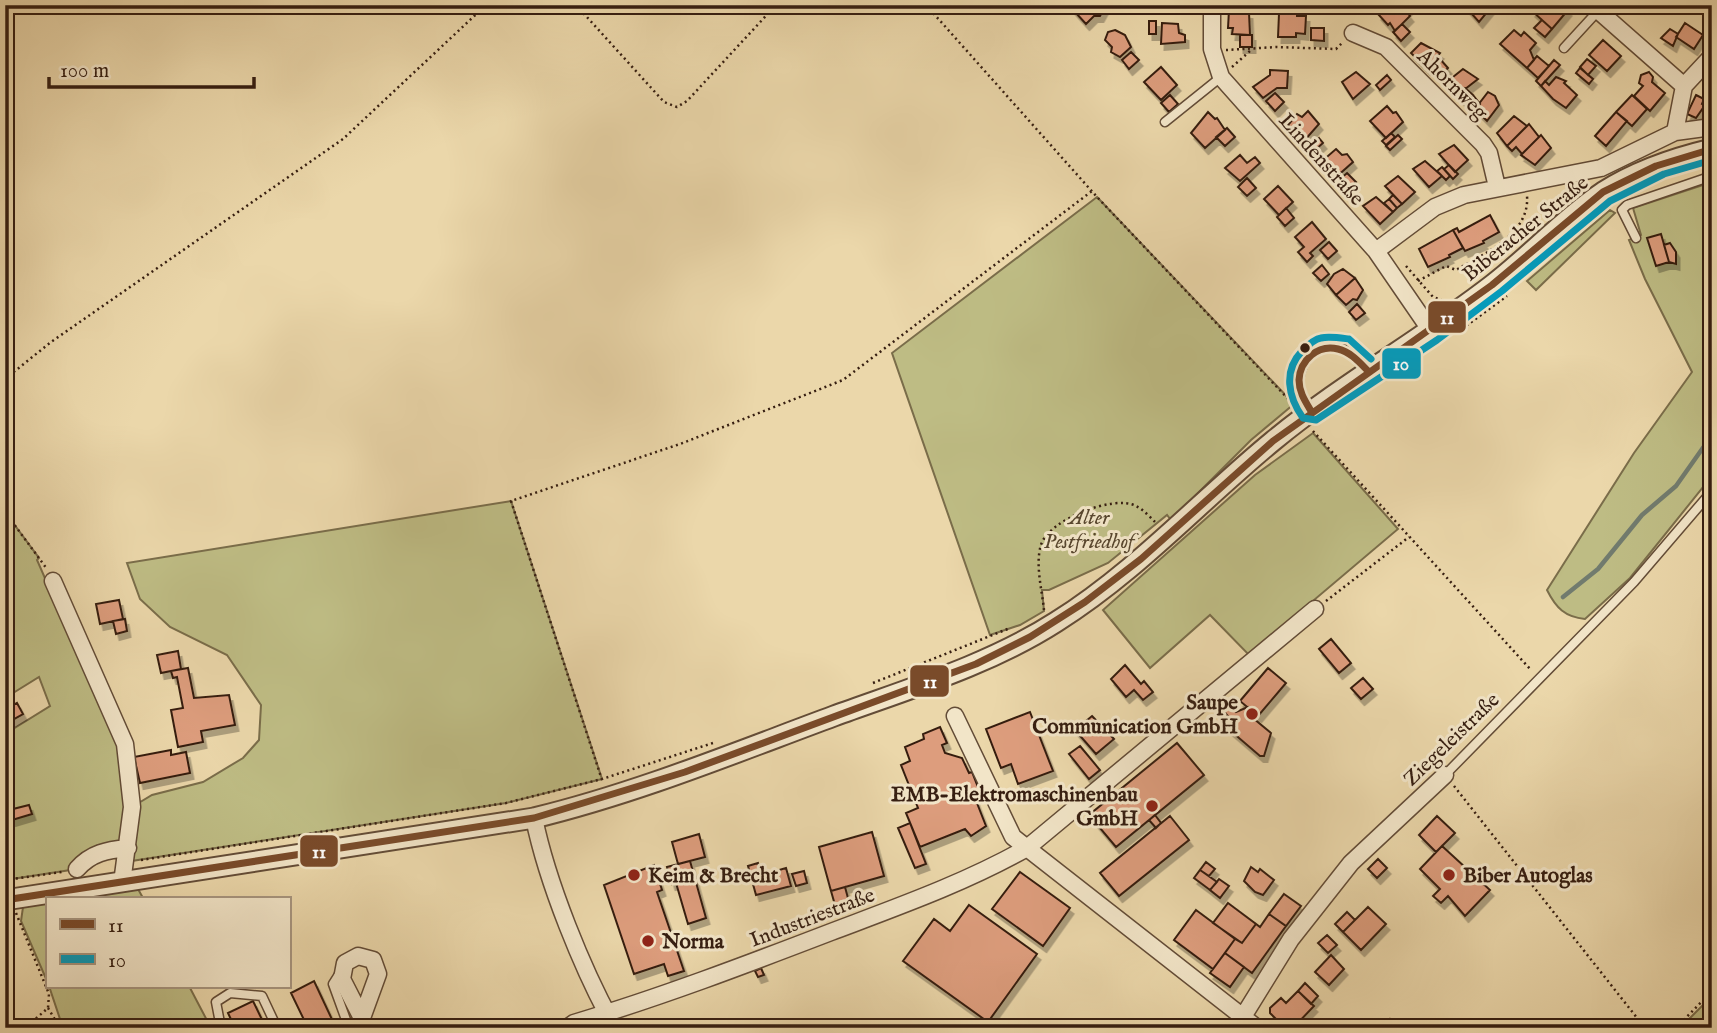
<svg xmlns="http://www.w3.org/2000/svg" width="1717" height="1033" font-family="'IM FELL English',serif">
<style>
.green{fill:#bebc84;stroke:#7a6d4a;stroke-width:2}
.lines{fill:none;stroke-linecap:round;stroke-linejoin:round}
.stream{stroke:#717b6e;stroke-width:4.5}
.building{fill:#dd9d7d;stroke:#361e11;stroke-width:2;filter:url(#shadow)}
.service-casing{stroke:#634c37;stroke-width:11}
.minor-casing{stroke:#634c37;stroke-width:19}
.tertiary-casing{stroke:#634c37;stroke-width:23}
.path{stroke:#361e11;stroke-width:2.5;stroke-dasharray:2 3.5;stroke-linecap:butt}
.service{stroke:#f2e5c8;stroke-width:8}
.minor{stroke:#f2e5c8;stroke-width:16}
.tertiary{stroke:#f2e5c8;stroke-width:19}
.bus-1-casing{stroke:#f2e5c8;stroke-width:12}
.bus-2-casing{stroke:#f2e5c8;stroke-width:12}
.bus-1{stroke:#7a4b2a;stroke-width:7}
.bus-2{stroke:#059bbb;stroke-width:7}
.bus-dot{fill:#361e11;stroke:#f2e5c8;stroke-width:2.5}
.poi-dot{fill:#8f2418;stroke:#f2e5c8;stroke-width:2.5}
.labels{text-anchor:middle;stroke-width:6;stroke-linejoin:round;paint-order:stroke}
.street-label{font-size:21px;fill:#361e11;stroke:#f2e5c8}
.park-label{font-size:21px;font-style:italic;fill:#58462e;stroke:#f2e5c8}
.poi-label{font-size:21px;font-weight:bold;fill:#361e11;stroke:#f2e5c8;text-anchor:start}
.line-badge{stroke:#f2e5c8;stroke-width:2.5}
.badge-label{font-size:19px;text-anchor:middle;font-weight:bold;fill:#fff}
</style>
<defs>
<filter id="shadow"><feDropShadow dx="3.5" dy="6" stdDeviation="0" flood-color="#0004"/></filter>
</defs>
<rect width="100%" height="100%" fill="#ebd7aa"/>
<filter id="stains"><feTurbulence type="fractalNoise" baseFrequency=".00286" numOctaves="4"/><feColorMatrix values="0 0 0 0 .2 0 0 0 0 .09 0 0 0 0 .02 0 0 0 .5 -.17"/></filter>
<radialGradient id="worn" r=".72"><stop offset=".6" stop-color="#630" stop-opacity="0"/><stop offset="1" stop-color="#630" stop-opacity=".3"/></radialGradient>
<path class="green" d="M1712 182V476L1630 578 1585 619C1565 617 1556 608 1547 590L1634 453 1692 372 1645 279 1629 240 1641 235 1633 208Z
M1097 197 1294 404 1251 440 1171 520 1167 515 1108 563 1049 590H1042L1044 611 1020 625 990 635 892 353Z
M1610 210 1615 213 1536 290 1527 281Z
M1313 433 1398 529 1249 655 1210 615 1150 668 1103 610 1255 475Z
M511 501 602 779 506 803 125 862 132 807 152 795 203 782 243 758 259 740 261 705 227 655 170 627 140 599 127 563Z
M5 512 39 558 37 560 125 761V843L77 869 5 880V734L50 706 39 677 5 698Z
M138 889 143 898H77Z
M47 903V981L21 921 23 907Z
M49 986H189L211 1028H63Z
M1712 996V1028H1680Z"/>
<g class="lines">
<path class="stream" d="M1563 597 1598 569 1642 515 1676 486 1712 435"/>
</g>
<path class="building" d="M1069 5H1085L1076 13Z
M1085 5H1104L1105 7 1100 16H1094L1086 24 1076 13Z
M1387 5H1406L1409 8 1406 11 1410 16 1395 31 1390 23 1388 25 1378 14Z
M1464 5H1493L1479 22Z
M1537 5H1563L1568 10 1552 29 1532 11Z
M1229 10 1249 13 1250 35 1232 34 1233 28H1228Z
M1285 10H1297V16H1306L1305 34 1296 33V37H1278L1279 14H1285Z
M1542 20 1552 29 1545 37 1534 28Z
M1149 21H1156V34H1149Z
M1162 23 1178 24 1179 33 1185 35V42L1161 44Z
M1685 23 1703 35 1694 49 1676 37Z
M1402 24 1410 32 1401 41 1393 32Z
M1311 28H1324V41L1311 40Z
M1670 29 1678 34 1673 46 1661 38Z
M1115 30 1125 35 1131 47 1120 57 1111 52 1112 47 1105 40 1108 32Z
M1514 30 1521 36 1524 32 1536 43 1530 50 1534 60 1527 68 1500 44Z
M1240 35H1252V47H1240Z
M1603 40 1621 56 1607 71 1589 55Z
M1421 43 1440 53 1427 69 1411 53Z
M1131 52 1139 60 1129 69 1122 60Z
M1537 56 1549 66 1538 78 1527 68Z
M1440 59 1448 68 1440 76 1431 67Z
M1587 59 1596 66 1588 75 1580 67Z
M1554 60 1560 65 1541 86 1536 81Z
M1161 67 1177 85 1161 100 1144 82Z
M1580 68 1593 79 1589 84 1576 73Z
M1463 69 1478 79 1460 93 1448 81Z
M1270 70 1288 71 1287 88H1277L1263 98 1253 87 1270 75Z
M1356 72 1370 84 1353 99 1342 82Z
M1649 72 1653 77 1652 82 1665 93 1650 111 1634 96 1643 86 1639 83 1641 75Z
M1387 75 1391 80 1380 90 1376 85Z
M1556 77 1566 81 1564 83 1577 95 1566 108 1553 99 1541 86 1545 81 1549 85Z
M1465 88 1473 95 1465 103 1457 96Z
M1488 92 1495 96 1499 105 1487 121 1475 109Z
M1275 93 1284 102 1275 111 1266 101Z
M1170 95 1178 104 1169 112 1161 103Z
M1473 95 1480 104 1473 111 1465 103Z
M1632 95 1647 109 1632 126 1616 112Z
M1696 95 1704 99 1702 104 1705 105 1696 118 1687 114Z
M1387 106 1393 113 1396 112 1403 122 1386 138 1370 121Z
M1308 111 1319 124 1304 141 1288 125 1297 114 1302 117Z
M1208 112 1215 119 1217 118 1225 130 1205 148 1191 133Z
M1616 112 1627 121 1606 146 1595 136Z
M1514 116 1527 126 1507 146 1497 133Z
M1529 124 1539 137 1522 154 1516 147 1512 151 1507 146Z
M1227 128 1235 137 1225 146 1216 137Z
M1391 133 1395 137 1386 145 1382 141Z
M1398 135 1402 139 1390 150 1386 146Z
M1541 135 1551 148 1535 165 1521 155Z
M1319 138 1323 143 1314 151 1310 146Z
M1454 145 1468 160 1455 172 1439 154Z
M1336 149 1342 155 1347 154 1353 162 1335 178 1321 162Z
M1240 155 1247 163 1255 157 1260 163 1240 181 1225 168Z
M1425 161 1442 176 1429 187 1413 169Z
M1449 165 1458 174 1453 179 1444 169Z
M1442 167 1450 176 1446 180 1437 171Z
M1347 173 1356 182 1347 190 1338 181Z
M1398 176 1415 192 1402 204 1385 186Z
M1247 178 1256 188 1247 196 1238 187Z
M1278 186 1293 202 1279 215 1264 199Z
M1393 195 1402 204 1397 208 1389 199Z
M1376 197 1393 212 1380 224 1363 206Z
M1389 199 1397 208 1393 212 1384 203Z
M1286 208 1294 218 1285 226 1277 217Z
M1490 215 1499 232 1483 241 1484 243 1465 251 1453 230 1457 228 1459 232Z
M1312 222 1326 239 1310 253 1313 256 1307 262 1298 252 1304 247 1295 237Z
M1453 230 1463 248 1449 255 1450 257 1428 267 1419 249Z
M1661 234 1669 262 1656 266 1647 238Z
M1329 242 1337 251 1328 259 1320 250Z
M1670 243 1676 252V264L1669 262 1664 245Z
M1322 265 1329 274 1321 281 1313 273Z
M1343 269 1355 278 1336 295 1327 284 1334 274Z
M1355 278 1363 290 1357 300 1353 299 1346 305 1336 295Z
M1357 304 1365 313 1356 320 1349 312Z
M119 600 123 619 100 624 96 604Z
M125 619 127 631 116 634 113 621Z
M1331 639 1351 663 1339 673 1319 649Z
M178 651 181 669 161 673 157 655Z
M1125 665 1141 684 1144 681 1153 692 1143 700 1134 690 1126 697 1111 679Z
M188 668 194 698 229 695 235 725 201 731 203 742 178 747 171 710 183 708 177 677 173 678 171 671Z
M1268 668 1286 683 1258 716 1240 701Z
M1363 678 1373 689 1361 699 1351 688Z
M17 703 23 714 5 724V710Z
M1230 705 1236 712 1248 707 1256 714 1253 718 1271 733 1264 756H1260L1225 726 1231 720 1222 709Z
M1030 712 1053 771 1018 784 1011 764 1001 768 986 729Z
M1092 716 1114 739 1096 754 1075 730Z
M940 727 947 743 942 745 945 753 962 758 969 773 972 772 981 795 975 798 986 826 971 836 965 829 920 847 906 813 918 808 901 765 910 761 905 747 924 739 923 734Z
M1177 743 1204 775 1116 847 1089 815Z
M1080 746 1100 770 1089 779 1069 754Z
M171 750V755L186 752 190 773 140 783 134 757Z
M29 805 32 814 12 820 9 810Z
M1155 815 1161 823 1156 828 1149 820Z
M1170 816 1189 840 1119 896 1100 873Z
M1437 816 1455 833 1436 852 1419 835Z
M910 823 926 864 915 868 898 828Z
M872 832 884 876 831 891 819 847Z
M699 834 705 857 678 864 672 842Z
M1442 846 1490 890 1465 916 1448 896 1441 903 1433 896 1440 889 1420 869Z
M1378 859 1387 868 1377 878 1368 869Z
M690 861 706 918 688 924 676 883 672 884 667 867Z
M1206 862 1215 869 1209 876 1200 870Z
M758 863 762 875 786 868 791 886 756 895 748 866Z
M654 865 662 890 657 892 684 971 668 976 664 964 634 974 604 885Z
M1251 867 1258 872 1260 869 1274 880 1263 895 1255 892 1244 881Z
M1200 870 1217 882 1210 890 1194 878Z
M804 871 807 883 796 886 792 874Z
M1020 872 1070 908 1043 946 992 909Z
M1219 879 1229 886 1220 898 1210 890Z
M845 887 849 902 835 905 831 891Z
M1284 894 1301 906 1286 926 1269 914Z
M1228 903 1256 924 1242 943 1213 923Z
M969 905 1037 954 988 1022 903 961 934 919 950 931Z
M1368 907 1386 924 1361 950 1343 932Z
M1196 910 1235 939 1213 969 1174 940Z
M1347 912 1355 920 1343 932 1335 924Z
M1269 914 1286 926 1252 973 1225 953 1235 939 1242 943 1256 924 1260 927Z
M1327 935 1337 945 1328 953 1318 943Z
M1225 953 1244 967 1230 987 1210 973Z
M1331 955 1344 969 1329 985 1315 972Z
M761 968 764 975 758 977 755 971Z
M314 981 336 1028H308L291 993Z
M1305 983 1318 996 1311 1004 1298 991Z
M1298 991 1314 1006 1293 1028H1285L1270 1013V1008L1281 998 1286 1003Z
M253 1001 266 1028H235L228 1013Z
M1390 1019 1399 1028H1382Z"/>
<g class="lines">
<defs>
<path id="service" d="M1564 48 1598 11
M1165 122 1221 77
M1636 238 1622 210 1627 205 1712 176
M1310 411C1276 370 1328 316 1368 369
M1445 775 1634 582 1712 491
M340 973 333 984 349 1028
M221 1028 216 1002 230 993 262 996 277 1028"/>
<path id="minor" d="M1212 5V49L1221 77 1376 251 1431 331
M1592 5 1684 86
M1353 33 1386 47 1483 144 1489 153 1497 187
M1675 132 1712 127
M1376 251 1435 207 1464 195 1601 168 1675 132 1684 86 1712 56
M53 581 125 744 132 807 122 883
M955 716 1013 837 1027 848 1315 609
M534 818C547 882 583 971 615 1028
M77 869C91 853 107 850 128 848
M362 1018 378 974 373 960 358 956 345 963 342 979 367 1028
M567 1028 574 1023C661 997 745 965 831 932 897 907 965 883 1027 848L1257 1028
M1236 1028 1291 939 1351 863 1445 775
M1482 1028H1497"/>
<path id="tertiary" d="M5 900 534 818C637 793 734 753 834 716 908 689 989 665 1056 622 1136 572 1200 501 1273 441 1342 384 1421 340 1492 285 1530 256 1563 219 1603 192 1636 171 1674 158 1712 149"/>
</defs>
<use href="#service" class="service-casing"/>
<use href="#minor" class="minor-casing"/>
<use href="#tertiary" class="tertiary-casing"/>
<path class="path" d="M576 5 664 102 677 107 687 101 776 5
M926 5 1097 197 1291 402
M1226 50 1277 47 1336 49 1342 43
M1232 67 1250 51
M1406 266 1433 297 1444 301
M1418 281 1446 266 1456 270C1484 254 1530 234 1527 196
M1462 329 1507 296
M5 379 51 342 343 139 486 5
M1313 431 1531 670
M5 512 47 569
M1326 601 1409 537
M1044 610C1042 590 1035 564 1041 545 1048 520 1114 494 1136 506 1144 510 1151 518 1157 524
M873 683 1010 628
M602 780 511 501 680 444 843 380 1092 191
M1454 786 1645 1028
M141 860 506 803 602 779 713 743
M5 880 62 872
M16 913 49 994 48 1008 25 1028
M48 1008 60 1028
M1676 1028 1712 991"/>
<use href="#service" class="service"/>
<use href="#minor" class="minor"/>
<use href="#tertiary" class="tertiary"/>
<defs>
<path id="bus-1" d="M1311 411C1305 401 1299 392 1299 380 1300 360 1318 344 1338 349 1351 352 1360 363 1369 372
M5 900 534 818 685 772 976 664 1030 637 1085 602 1141 559 1273 441 1492 285 1603 192 1656 166 1712 149"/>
<path id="bus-2" d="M1371 359 1349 339C1341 338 1329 336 1321 338 1314 339 1307 346 1302 351 1283 371 1288 397 1303 418L1316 420 1437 340 1502 291 1610 201 1664 174 1712 160"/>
</defs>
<use href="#bus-1" class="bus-1-casing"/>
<use href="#bus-2" class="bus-2-casing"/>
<use href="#bus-1" class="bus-1"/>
<use href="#bus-2" class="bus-2"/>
</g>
<circle class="bus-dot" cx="1305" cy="348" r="6"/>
<g class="poi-dot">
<circle cx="1252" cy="714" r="7"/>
<circle cx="1152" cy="806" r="7"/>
<circle cx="634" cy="875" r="7"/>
<circle cx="1449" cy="875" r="7"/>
<circle cx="648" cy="941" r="7"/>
</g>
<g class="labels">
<g class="street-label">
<text transform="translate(1453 84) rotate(45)" y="7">Ahornweg</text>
<text transform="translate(1322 159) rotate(48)" y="7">Lindenstraße</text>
<text transform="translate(1525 228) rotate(-39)" y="7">Biberacher Straße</text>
<text transform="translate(1451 739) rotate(-44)" y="7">Ziegeleistraße</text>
<text transform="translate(812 917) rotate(-21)" y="7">Industriestraße</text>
</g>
<g class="park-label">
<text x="1089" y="524">Alter<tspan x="1089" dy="24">Pestfriedhof</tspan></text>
</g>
<g class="poi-label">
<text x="1238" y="709" text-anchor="end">Saupe<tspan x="1238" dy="24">Communication GmbH</tspan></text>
<text x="1138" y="801" text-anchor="end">EMB-Elektromaschinenbau<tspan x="1138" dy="24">GmbH</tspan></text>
<text x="648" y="882">Keim &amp; Brecht</text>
<text x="1463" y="882">Biber Autoglas</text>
<text x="662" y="948">Norma</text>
</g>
</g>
<g class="line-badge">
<rect x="1427" y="300" width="40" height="34" rx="7" fill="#7a4b2a"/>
<rect x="1381" y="347" width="41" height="33" rx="7" fill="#059bbb"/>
<rect x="909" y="664" width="41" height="34" rx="7" fill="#7a4b2a"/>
<rect x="299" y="834" width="40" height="34" rx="7" fill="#7a4b2a"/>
</g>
<g class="badge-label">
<text x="1447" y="324">11</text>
<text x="1401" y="370">10</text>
<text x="930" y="688">11</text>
<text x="319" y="858">11</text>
</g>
<rect width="1717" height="1033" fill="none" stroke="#ebd7aa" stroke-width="28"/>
<rect x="7" y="7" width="1703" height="1019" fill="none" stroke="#361e11" stroke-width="3.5"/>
<rect x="14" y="14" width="1689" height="1005" fill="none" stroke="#361e11" stroke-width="2"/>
<rect x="46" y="897" width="245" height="91" fill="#f2e5c8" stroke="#a7957f" stroke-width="2"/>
<rect x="60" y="919" width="35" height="10" fill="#7a4b2a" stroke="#a7957f" stroke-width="2"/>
<text x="108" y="932" font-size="21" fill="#361e11">11</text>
<rect x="60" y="954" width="35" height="10" fill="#059bbb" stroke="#a7957f" stroke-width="2"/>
<text x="108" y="967" font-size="21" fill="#361e11">10</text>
<path d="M49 77v10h205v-10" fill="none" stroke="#361e11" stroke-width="3.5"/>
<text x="60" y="77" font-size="21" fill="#361e11" stroke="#f2e5c8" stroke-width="5" paint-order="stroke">100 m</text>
<rect width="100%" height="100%" filter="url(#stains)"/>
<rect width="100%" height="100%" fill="url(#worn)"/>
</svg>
